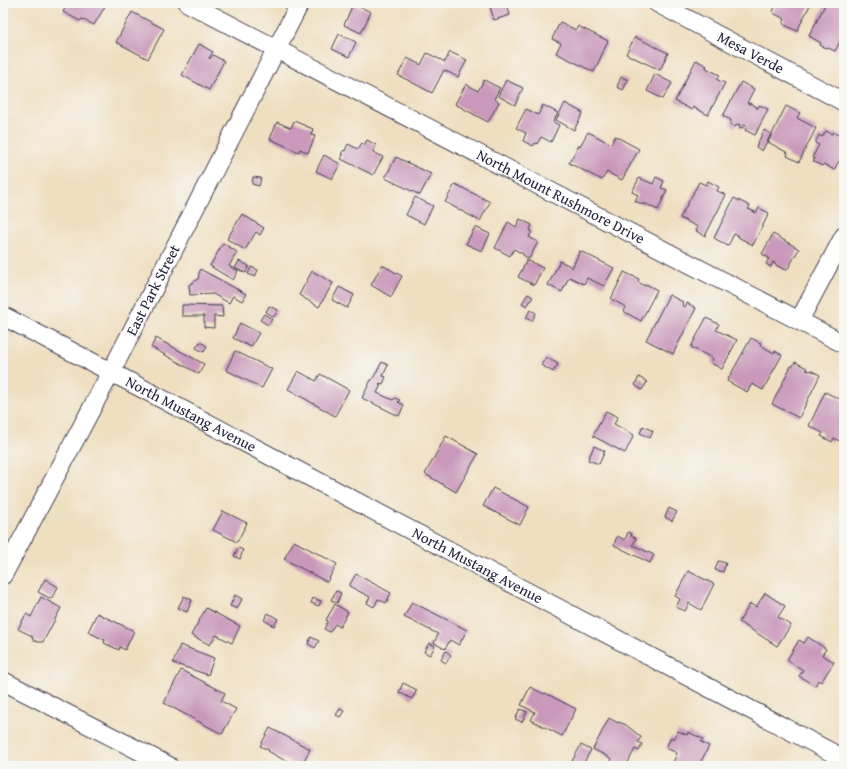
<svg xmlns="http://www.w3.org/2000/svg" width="847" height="769" font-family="'Gentium Book Plus',serif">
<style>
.building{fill:#c998ba}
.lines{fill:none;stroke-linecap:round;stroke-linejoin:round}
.minor-casing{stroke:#413e4f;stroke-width:20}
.minor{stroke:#fff;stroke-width:18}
.labels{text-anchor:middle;stroke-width:3;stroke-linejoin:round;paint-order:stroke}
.street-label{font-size:15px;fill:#22223b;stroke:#f6f6f2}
</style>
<rect width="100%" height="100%" fill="#f6f6f2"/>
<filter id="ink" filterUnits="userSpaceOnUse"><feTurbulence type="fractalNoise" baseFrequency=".025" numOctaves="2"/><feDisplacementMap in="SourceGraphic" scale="8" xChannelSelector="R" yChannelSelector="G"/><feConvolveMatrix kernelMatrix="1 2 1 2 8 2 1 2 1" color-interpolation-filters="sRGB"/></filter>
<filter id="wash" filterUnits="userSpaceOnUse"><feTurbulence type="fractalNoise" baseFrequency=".012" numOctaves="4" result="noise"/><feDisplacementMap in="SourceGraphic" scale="16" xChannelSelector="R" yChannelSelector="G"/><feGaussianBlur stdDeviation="0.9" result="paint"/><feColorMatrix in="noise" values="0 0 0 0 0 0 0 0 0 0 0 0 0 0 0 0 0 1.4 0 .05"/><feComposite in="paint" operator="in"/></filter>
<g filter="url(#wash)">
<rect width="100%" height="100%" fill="#efdfc0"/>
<g id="blocks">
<path class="building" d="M68 3H107L94 25 82 19 80 21 63 12Z
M489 3H507L510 15 494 20Z
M777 3H811L797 31 783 24 785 19 773 13 774 12 773 11Z
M826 3H838L843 5 844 3V34L835 51 826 47V48L820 45 821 43 809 36Z
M353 4 371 12 361 33 344 25Z
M132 12 164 29 148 59 116 42Z
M560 22 576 30 578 26 608 41 594 72 556 53 561 43 552 39Z
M339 34 356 42 349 57 332 49Z
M635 37 668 53 660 70 626 54Z
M199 44 213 52 209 58 210 59 213 55 224 61 209 90 182 75Z
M450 52 467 60 458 77 444 70 432 93 398 75 407 58 421 65 427 53 445 62Z
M696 60 707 66 706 68 720 75 717 80 725 83 708 115 693 107 692 110 675 101Z
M655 74 672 83 663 99 647 91Z
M621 77 628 80 623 90 617 87Z
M484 80 500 88 494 99 499 102 488 122 455 104 466 84 478 91Z
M506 80 523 88 515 105 498 96Z
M741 82 754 89 747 103 749 104V103L757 107 756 108H758L759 105 768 109 755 135 745 130 747 126 744 125 743 128 739 127 740 125 738 124 735 127 730 124 731 120 723 116Z
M565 103 583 113 574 130 556 120Z
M543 105 558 113 553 122 559 125 551 142 541 137 537 144 535 143 533 146 523 141 526 133 516 128 526 109 538 115Z
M786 106 800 113 797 118 816 128 799 162 787 156 788 153 768 142Z
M294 121 313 129 311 135 315 136 308 153 300 149 299 152 270 139 277 122 291 128Z
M764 130 771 134 762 151 756 147Z
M826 131 832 134 833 132 842 137 840 140 844 142V162L843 163 839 161 834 170 824 164 822 166 813 161 815 159 812 158 819 145 815 143 819 135 822 137Z
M588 132 611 144 615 136 639 149 622 180 607 172 602 180 569 163 579 145 580 146Z
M367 140 376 145 373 152 383 157 373 175 341 159 343 155 341 154 344 150 345 151 348 144 358 149 362 143 364 145Z
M324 155 340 164 332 179 316 171Z
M396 157 431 174 420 195 385 178Z
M253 177 261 178 259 186 252 184Z
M656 177 664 181 661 188 667 190 658 210 644 203V205L635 201 638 195 632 192 639 178 653 184Z
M708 181 719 187 717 191 726 195 705 236 696 231 698 227 680 218 699 182 706 185Z
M455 184 490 202 480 221 445 202Z
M415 197 433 206 424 224 406 215Z
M734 198 750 206 748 209 755 212H754L756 213 759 208 769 213 753 245 738 237 739 236 734 234 728 246 714 238Z
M242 214 264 228 260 235 256 232 245 250 227 239Z
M520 219 532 225 530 230 532 231 529 237 538 242 529 259 523 255V254L514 249 510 256 495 248 508 222 516 227Z
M475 227 490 234 482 251 466 244Z
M773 234 799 249 787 270H785L774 264 775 263 773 262 771 267 766 264 769 258 762 254Z
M223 243 237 252 229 266 238 271 233 280 210 266Z
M580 251 614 268 604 286 587 278 584 284 569 277 562 292 548 285 560 261 570 266V267L572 268Z
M527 260 543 268 534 285 518 277Z
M239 261 249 266 246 273 235 268Z
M382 265 402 276 391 297 371 285Z
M251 267 258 270 255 277 248 274Z
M200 269 246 294 242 301 233 296 229 303 213 294 190 295 189 285 198 279Z
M312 271 333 283 319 307 299 295Z
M624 272 639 279 638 282 645 286 646 284 657 290 641 321 623 311 626 307 611 299Z
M339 287 354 295 347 308 332 300Z
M528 294 533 297 527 306 522 303Z
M669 295 683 302 682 305 685 307 687 303 696 308 673 354 646 340Z
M182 305 222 306 223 317 214 316V328L204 327V316H182Z
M269 306 278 310 274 317 266 312Z
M530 310 536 313 532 321 526 318Z
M264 314 272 319 268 325 260 320Z
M706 318 719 324 716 330 737 340 722 369 711 363 713 359 712 358 691 347Z
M240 323 259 333 251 347 233 338Z
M156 338 204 364 199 374 151 347Z
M751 338 761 343 760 345 774 353 775 351 782 355 763 390 752 384 747 392 727 381Z
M200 342 207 346 204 352 196 348Z
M235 351 272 369 262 388 226 370Z
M546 357 558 364 553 372 541 365Z
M382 362 388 365 383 376 386 377 383 384 380 383 379 384 381 385 377 393 393 400 395 398 400 400 398 402 404 405 399 416 362 398 371 380H372Z
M795 362 807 368 806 370 809 371 810 370 820 375 799 418 772 404 791 366H793Z
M298 371 316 381 320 374 349 390 335 416 288 389Z
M639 377 647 382 642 390 635 385Z
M825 392 844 401 843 443 834 438 832 442 821 436 823 433 809 426Z
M606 411 618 417 614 424 634 435 625 453 593 436Z
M643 426 653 431 650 438 640 433Z
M446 436 478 454 456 492 425 474Z
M594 446 605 451 599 464 588 460Z
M493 488 529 507 520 525 483 506Z
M669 508 677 512 672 521 665 517Z
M223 511 247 523 237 542 213 530Z
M628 532 632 534 631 536 636 538 633 545 654 555 650 563 614 545 617 536 625 540Z
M294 541 337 564 327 582 284 559Z
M238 548 243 550 240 559 234 556Z
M718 561 726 563 723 572 715 570Z
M688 571 714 584 701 610 689 603 685 611 676 607 680 599 675 596Z
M356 574 391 593 386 603 378 599 374 607 367 603 370 597 349 586Z
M45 579 58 587 51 599 38 592Z
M336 591 341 593 337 603 331 600Z
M765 593 785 606 778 617 791 625 777 646 739 622 750 604 756 607Z
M235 595 242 599 237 609 230 606Z
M184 596 192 600 187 612 178 608Z
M41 597 61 608 43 642H38L33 640 32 636 18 629 26 614 31 617Z
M313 598 321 601 319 606 311 603Z
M412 602 467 630 459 645 450 640 445 649 434 643 438 634 404 617Z
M335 604 348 612 340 627 335 624 330 632 324 629 328 621 326 620Z
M206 608 240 626 232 643 216 635 210 645 191 635Z
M97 613 134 631 125 650 120 647 119 650 104 643 105 640 88 632Z
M268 613 278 619 274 626 264 620Z
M311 637 319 641 315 648 308 644Z
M808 637 826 649 822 655 834 662 821 682 818 680 815 686 799 676 803 670 787 660 799 640 804 643Z
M429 643 435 646 430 655 424 652Z
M180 645 214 658 208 675 173 663Z
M446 651 451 655 446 663 441 660Z
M181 670 225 693 221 701 236 709 222 734 164 703Z
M403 683 417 690 412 699 399 692Z
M530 687 544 694 545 693 576 709 562 736 531 720 535 712 521 705Z
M340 709 344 711 340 717 336 715Z
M520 709 527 712 522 722 515 719Z
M609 718 618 723 619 722 626 725 641 737 638 742 642 744 639 751 635 749 626 766H608L612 759 593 749Z
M270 728 310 749 301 766H298L284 759V760L268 751 269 750 260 746Z
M678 731 687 735 688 732 703 739 701 742 709 746 699 765 692 762 690 766H674L672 765 677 753 666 748 671 737 674 739Z
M581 745 591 750 582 766H574L575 763 572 761Z"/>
</g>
</g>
<g filter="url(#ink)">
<use href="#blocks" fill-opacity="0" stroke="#413e4f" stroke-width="1"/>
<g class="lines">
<defs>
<g id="minor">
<path id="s1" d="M188 3 844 344"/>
<path id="s2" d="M657 3 844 102"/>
<path id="s3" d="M3 316 111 372 844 759"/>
<path d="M799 321 844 236"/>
<path id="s4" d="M3 575 111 372 300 3"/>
<path d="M3 681 169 766"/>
</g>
</defs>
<use href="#minor" class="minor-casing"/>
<use href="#minor" class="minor"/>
</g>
</g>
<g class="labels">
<g class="street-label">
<text dy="5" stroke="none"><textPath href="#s2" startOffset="106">Mesa Verde</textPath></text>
<text dy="5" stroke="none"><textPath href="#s1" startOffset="420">North Mount Rushmore Drive</textPath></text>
<text dy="5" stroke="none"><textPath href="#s4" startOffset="322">East Park Street</textPath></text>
<text dy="5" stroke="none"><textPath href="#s3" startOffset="212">North Mustang Avenue</textPath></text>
<text dy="5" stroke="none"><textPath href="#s3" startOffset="536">North Mustang Avenue</textPath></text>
</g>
</g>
<rect width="847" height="769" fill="none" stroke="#f6f6f2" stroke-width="16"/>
</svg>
